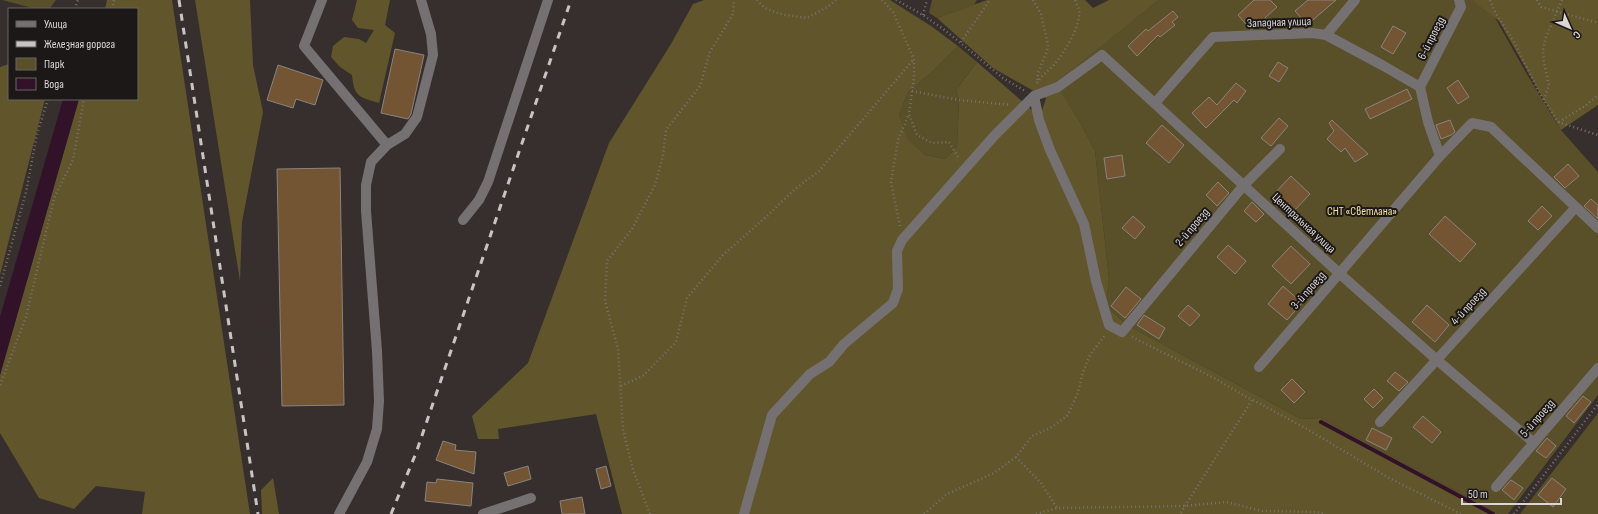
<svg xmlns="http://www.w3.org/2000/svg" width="1598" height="514" font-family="'Sofia Sans Condensed',sans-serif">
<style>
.green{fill:#594f28}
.forest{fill:#61562b}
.water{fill:#321229}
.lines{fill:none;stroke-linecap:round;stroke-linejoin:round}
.stream{stroke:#321229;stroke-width:4}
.building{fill:#735433;stroke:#8a847f}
.path{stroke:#787170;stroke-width:2.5;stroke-dasharray:1 3;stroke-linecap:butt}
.minor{stroke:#757172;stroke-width:10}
.rail{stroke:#c9c4c3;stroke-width:3;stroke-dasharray:7 7;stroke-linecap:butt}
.labels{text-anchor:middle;stroke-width:4;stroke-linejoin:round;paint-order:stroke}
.street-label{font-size:12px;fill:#dbd6d5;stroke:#1b1817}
.park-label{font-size:12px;fill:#f2e199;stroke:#1b1817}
</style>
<rect width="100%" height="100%" fill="#362f2d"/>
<path class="green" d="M2 0H56L50 8 36 9Z
M932 0H977L974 5 937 18 929 13Z
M1159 0H1485L1528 76 1561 130 1598 172V395L1508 514H1498L1321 418 1301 419 1127 325 1106 306 1109 279 1095 151 1081 124 1054 83Z
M958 46 977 62 956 90 959 100 957 147 945 159 925 155 907 140 899 115 908 92 932 72Z
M1598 413V514H1520Z"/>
<path class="forest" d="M107 0H172L250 514H142L145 492 96 486 74 509 39 498 0 433V375L79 99H137V9H105Z
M195 0H250L253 65 263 112 242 222 240 281Z
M357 0H390L385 25 395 33 379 103C359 97 354 97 352 75L340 67 331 57 333 46 344 37 359 39 366 43 374 30 358 28 352 20Z
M704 0H890L931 26 958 46 932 72 908 92 899 115 908 140 925 155 945 159 957 147 959 100 956 90 977 62 1040 117 1046 98 993 68 937 18 987 0H1085L1093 8 1109 0H1159L1055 83 1081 124 1095 151 1109 279 1106 306 1127 325 1301 419 1321 418 1498 514H622L596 414 498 429 499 439H478L472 416 528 363 609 143 671 44 693 4Z
M1472 0H1598V105L1561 130 1499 21Z
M9 64V99H45L0 275V67Z
M273 478 279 514H262L261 490Z"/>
<path class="water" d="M63 99H79L0 375V317Z"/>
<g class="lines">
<path class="stream" d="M1321 422 1493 514"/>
</g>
<path class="building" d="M1254 0H1270L1277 7 1253 29H1250L1238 15Z
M1308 0H1336L1307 25 1295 11Z
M1173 11 1178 17 1172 22 1175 25 1160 37 1158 35 1137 56 1128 46 1146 29 1148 31Z
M1393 26 1406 33 1393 54 1381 47Z
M395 49 424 55 411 114 408 119 381 113Z
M1278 62 1288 68 1279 82 1269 76Z
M278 65 323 80 315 105 296 99 293 108 267 100Z
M1458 80 1469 97 1458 104 1447 88Z
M1236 83 1246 91 1237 103 1234 100 1206 128 1192 113 1209 97 1217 105Z
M1407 89 1412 99 1370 119 1365 109Z
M1279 118 1288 126 1271 146 1261 138Z
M1332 120 1353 140 1368 154 1355 162 1345 148 1341 152 1327 139 1334 131 1329 123Z
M1450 120 1455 132 1451 135 1441 139 1436 125Z
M1162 125 1184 145 1169 163 1146 143Z
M1122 155 1125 176 1107 179 1104 158Z
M1568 164 1579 176 1565 188 1554 177Z
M340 168 344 405 282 406 277 169Z
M1291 176 1310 194 1291 214 1272 196Z
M1218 182 1229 193 1217 206 1206 195Z
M1591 199 1598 205V219L1584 206Z
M1252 202 1264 214 1256 222 1244 211Z
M1542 206 1552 216 1538 230 1528 221Z
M1133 216 1145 227 1135 239 1122 228Z
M1445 216 1476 244 1460 262 1429 234Z
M1228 245 1246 261 1235 274 1217 257Z
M1291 246 1310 264 1291 284 1272 266Z
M1283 286 1302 303 1287 320 1268 304Z
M1126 287 1141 299 1125 318 1111 306Z
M1188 305 1200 315 1190 326 1178 316Z
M1427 305 1449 325 1435 342 1412 322Z
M1144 315 1165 328 1159 339 1137 325Z
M1395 372 1408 382 1399 391 1387 381Z
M1292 379 1305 392 1294 403 1281 390Z
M1374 389 1383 398 1373 408 1364 399Z
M1583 396 1591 402 1574 423 1566 416Z
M1423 416 1441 432 1432 443 1413 427Z
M1372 428 1392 438 1386 450 1366 440Z
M1547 438 1556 446 1546 458 1536 451Z
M443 441 456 445 455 450 476 452 474 474 436 460Z
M528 466 531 479 508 486 504 473Z
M606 466 611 486 601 489 596 469Z
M1552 478 1566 489 1553 507 1538 495Z
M437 479 473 483 471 506 425 501 427 482 436 483Z
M1511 480 1523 488 1514 500 1502 490Z
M582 497 585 514H562L560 501Z"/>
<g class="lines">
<path class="path" d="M757 0 765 8 780 14 807 18 829 6 836 0
M882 0 893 12 914 59V78L909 114 917 135 932 143 949 142 958 157 957 160
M896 0 923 15 946 31 1003 78 1025 91
M1033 0 1041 14 1048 45 1047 51 1038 73 1037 82
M1490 0 1495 12 1514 42 1540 94 1558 122 1598 135
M1537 0 1541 7 1598 23
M75 9 78 0
M112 9 114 0
M923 15 927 0
M961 42 990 0
M1037 83C1041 76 1048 71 1054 65 1064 53 1082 25 1079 9 1078 6 1076 3 1075 0
M912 91 959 100 1011 105
M1544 100 1549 85 1544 63 1543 50 1546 37 1562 0
M1559 122 1585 106 1598 95
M900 226 891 182 898 140 909 114
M0 286 26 192 37 134 48 99
M1132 337 1212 377 1252 400 1180 514
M0 385 26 317 54 198 73 160 84 99
M621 386 644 375 676 342 687 298 723 255 767 216 795 189 819 171 914 59
M1253 400 1307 429 1389 478 1461 514
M1016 457 1041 483 1057 508
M650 514 633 470 623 429 618 349 605 301 607 261 632 229 655 185 663 156 666 130 700 86 710 52 733 14 734 0
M924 514 947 494 994 473 1016 457 1032 436 1052 427 1068 415 1078 392 1083 372 1090 355 1105 335
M1036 514 1057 508 1184 506 1226 502 1262 511 1317 512 1325 514
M1514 514 1598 404"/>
<path class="minor" d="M322 0 304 46 387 145
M1326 35 1355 0
M1420 87 1461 7 1459 0
M1034 96 1039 120 1050 150 1084 224 1096 281 1109 325 1122 332 1244 185 1280 149
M1155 103 1213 37 1312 33 1326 35 1382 65 1420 87 1428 122 1440 156
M463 220 479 200 488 182 548 0
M1259 367 1440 156 1472 123 1491 127 1598 228
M1380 422 1576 207
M1496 487 1598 368
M339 514 367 462 377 429 379 401 377 351 366 211V185L371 162 387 145 405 134 417 117 433 55 431 34 421 0
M483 514 531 498
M744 514 772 415 810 374 829 362 844 344 893 303 898 289 897 251 902 240 995 135 1034 96 1058 87 1102 55 1340 274 1437 360 1533 442"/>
<path class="rail" d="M179 0 258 514
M391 514 416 453 571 0"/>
</g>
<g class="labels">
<g class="street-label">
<text transform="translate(1279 22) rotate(-2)" y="4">Западная улица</text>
<text transform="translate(1431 38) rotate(-63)" y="4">6-й проезд</text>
<text transform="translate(1304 223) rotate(43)" y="4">Центральная улица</text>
<text transform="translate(1192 227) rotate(-50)" y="4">2-й проезд</text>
<text transform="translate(1308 290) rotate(-49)" y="4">3-й проезд</text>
<text transform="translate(1468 306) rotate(-48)" y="4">4-й проезд</text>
<text transform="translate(1537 418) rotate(-49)" y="4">5-й проезд</text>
</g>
<g class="park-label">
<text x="1362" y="215">СНТ «Светлана»</text>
</g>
</g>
<rect x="8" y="8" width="130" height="92" fill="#1b1817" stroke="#686463"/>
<rect x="16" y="21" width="20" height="6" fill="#757172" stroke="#686463"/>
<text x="44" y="28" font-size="12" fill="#dbd6d5">Улица</text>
<rect x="16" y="41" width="20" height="6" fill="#c9c4c3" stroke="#686463"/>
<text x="44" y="48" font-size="12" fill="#dbd6d5">Железная дорога</text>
<rect x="16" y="58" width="20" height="12" fill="#594f28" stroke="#686463"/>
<text x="44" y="68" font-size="12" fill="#dbd6d5">Парк</text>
<rect x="16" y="78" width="20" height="12" fill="#321229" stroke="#686463"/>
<text x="44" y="88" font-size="12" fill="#dbd6d5">Вода</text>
<g transform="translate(1570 28) rotate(135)" stroke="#1b1817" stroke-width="3" paint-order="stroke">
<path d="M0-3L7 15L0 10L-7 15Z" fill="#dbd6d5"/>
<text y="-6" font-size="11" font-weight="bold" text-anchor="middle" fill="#dbd6d5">С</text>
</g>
<path d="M1462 498v6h99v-6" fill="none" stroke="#dbd6d5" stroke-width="2"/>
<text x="1468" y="498" font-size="12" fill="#dbd6d5" stroke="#1b1817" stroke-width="3" paint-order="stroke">50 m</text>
</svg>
